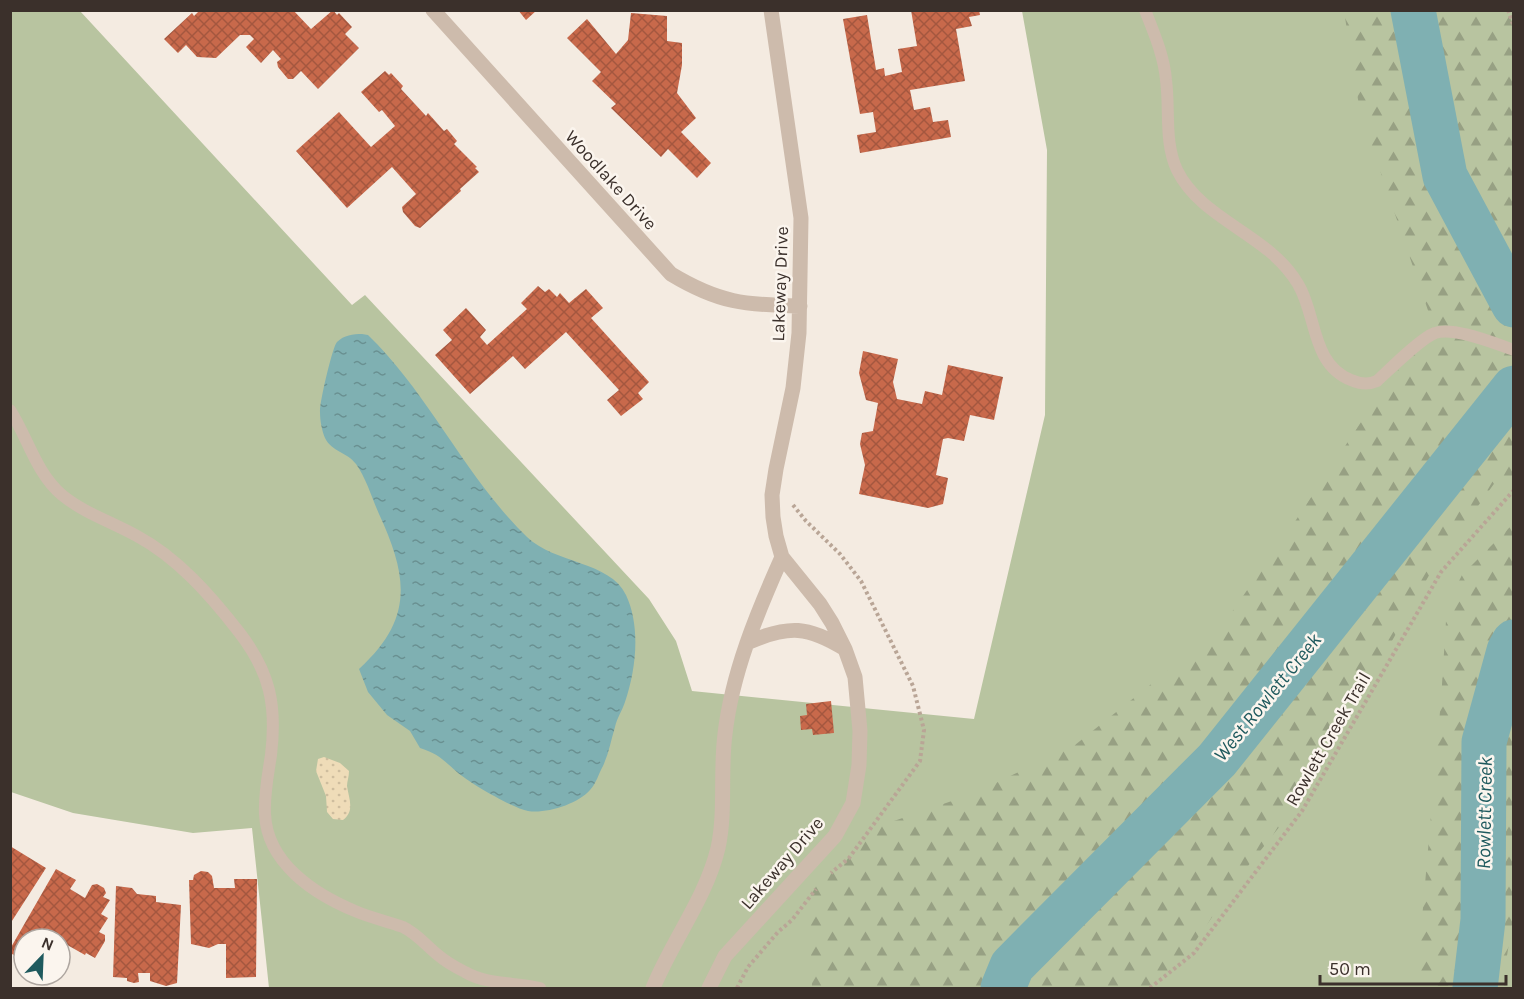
<svg xmlns="http://www.w3.org/2000/svg" width="1524" height="999" font-family="Karla,sans-serif">
<style>
.green{fill:#b8c4a0}
.forest{fill:url(#forest-firs)}
.sand{fill:url(#sand-dots)}
.water{fill:url(#water-ripples)}
.lines{fill:none;stroke-linecap:round;stroke-linejoin:round}
.river{stroke:#7fb0b2;stroke-width:45}
.building{fill:url(#building-cross-hatch)}
.path{stroke:#b9a596;stroke-width:4;stroke-dasharray:3 3;stroke-linecap:butt}
.lane{stroke:#cdbbac;stroke-width:12}
.street{stroke:#cdbbac;stroke-width:15}
.labels{text-anchor:middle;stroke-width:5;stroke-linejoin:round;paint-order:stroke}
.street-label{font-size:18px;fill:#3b302b;stroke:#fbf5ee}
.water-label{font-size:20px;font-style:italic;fill:#1f5a5e;stroke:#fbf5ee}
</style>
<defs>
<pattern id="forest-firs" width="22" height="20" patternUnits="userSpaceOnUse" patternTransform="scale(1.5)"><rect width="22" height="20" fill="#b8c4a0"/><path d="M5 1l3.5 6h-7zM16 11l3.5 6h-7z" fill="#97a083"/></pattern>
<pattern id="sand-dots" width="8" height="8" patternUnits="userSpaceOnUse" patternTransform="scale(1.5)"><rect width="8" height="8" fill="#efdcb8"/><path d="M2 2h.1M6 6h.1" fill="none" stroke="#cebd9e" stroke-width="1.8" stroke-linecap="round"/></pattern>
<pattern id="water-ripples" width="26" height="14" patternUnits="userSpaceOnUse" patternTransform="scale(1.5)"><rect width="26" height="14" fill="#7fb0b2"/><path d="M2 4q2-2 4 0t4 0M15 11q2-2 4 0t4 0" fill="none" stroke="#699091"/></pattern>
<pattern id="building-cross-hatch" width="8" height="8" patternUnits="userSpaceOnUse" patternTransform="scale(1.5)"><rect width="8" height="8" fill="#c8694b"/><path d="M0 0l8 8M0 8l8-8" fill="none" stroke="#a4573f"/></pattern>
</defs>
<rect width="100%" height="100%" fill="#f4ebe1"/>
<path class="green" d="M11 11H80L352 305 365 295 649 599 676 641 692 691 974 719 1045 415 1047 150 1022 11H1513V988H269L252 828 193 833 73 813 11 792Z"/>
<path class="forest" d="M1344 11H1513V487L1496 481 1432 570 1340 733 1297 805 1244 871 1163 988H812L809 892 862 832 975 793 1075 745 1220 629 1294 523 1379 395 1433 325 1360 112Z
M1513 524 1514 913 1504 974 1507 988H1416L1441 700 1447 605 1462 575Z"/>
<path class="sand" d="M324 757 340 763 349 771C349 777 347 781 347 786 349 799 355 811 343 820L333 819 327 812 326 796 316 771 318 759Z"/>
<path class="water" d="M362 334 368 335C430 395 465 477 527 537 555 564 610 561 626 595 641 627 636 670 625 702 622 711 617 718 615 727 611 740 609 753 603 766 599 773 596 784 590 790 578 804 546 814 528 811 514 809 468 782 457 772 443 760 439 754 420 748L410 731 387 715 368 692 359 669C414 619 408 577 379 514 372 498 366 478 356 464 347 452 332 452 325 438 322 431 320 421 320 412 319 404 333 345 337 342 344 335 353 334 362 334Z"/>
<g class="lines">
<path class="river" d="M1413 10 1445 176 1514 305
M1003 988 1012 966 1217 760 1514 388
M1475 988 1483 920 1484 742 1509 651 1514 642"/>
</g>
<path class="building" d="M200 10H293L311 29 333 10 337 15 339 13 352 27 345 34 359 48 318 89 301 71 293 79H288L278 67 277 62 281 59 273 50 261 63 259 61 246 47 254 39 250 35H240L216 58 197 57 186 45 178 53 164 39 192 13 194 16Z
M518 10H537L526 20Z
M911 10H979L980 15 969 17 972 26 956 29 965 81 910 90 914 110 930 107 933 122 948 120 951 137 860 153 857 135 876 132 873 112 860 114 843 19 867 15 876 70 884 68 885 76 902 72 898 49 917 46Z
M631 13 667 16V41L682 43V65L677 93 696 118 681 132 711 163 697 178 668 149 661 157 611 108 616 104 592 81 601 72 567 38 587 19 616 54 628 40Z
M385 71 389 75 391 73 403 86 401 89 426 116 428 113 444 131 447 129 457 141 454 144 477 167 475 168 479 172 460 189 461 191 420 228 415 226 403 212 402 207 416 194 392 167 347 208 296 151 339 112 371 147 395 126 382 110 379 112 361 92Z
M538 286 545 292 549 289 557 297 560 293 569 303 586 289 603 308 591 318 649 382 638 393 643 399 621 416 607 400 619 390 566 332 525 369 513 356 470 394 435 355 452 340 443 330 466 308 486 330 480 337 487 345 527 309 521 303Z
M863 351 898 359 893 382 897 399 922 404 925 391 942 395 948 365 1003 377 994 420 970 415 964 441 948 438 943 439 936 475 948 478 943 504 928 508 859 494 865 465 860 444 862 433 873 431 878 403 866 400 859 373Z
M831 701 834 733 813 735 812 729 801 730 800 716 807 715 806 704Z
M10 846 46 868 10 924Z
M56 869 76 880 70 889 85 898 92 885 97 884 104 888 106 893 103 897 110 900 101 914 108 918 99 932 105 935V941L95 958 86 953 85 955 62 942 61 937 54 933 48 939H24V960L10 953V949Z
M201 871 208 872 212 876 214 888H235L234 879H257L256 977 226 978V944H218L209 948 191 944 189 880H193L194 875Z
M116 886 132 888 137 894 156 896V902L181 905 177 983 166 986 150 981V973H138L139 982 134 983 127 981V978L113 977Z"/>
<g class="lines">
<path class="path" d="M1508 10 1514 27
M793 505 806 521 840 554 861 581 913 686 924 730 920 761 849 858 831 873
M737 988 748 967 778 932 792 920 816 889
M1150 988 1194 953 1302 811 1441 572 1514 490"/>
<path class="lane" d="M1145 10C1154 33 1164 56 1166 80 1170 109 1164 142 1177 170 1202 221 1269 234 1298 284 1317 315 1311 364 1351 380 1360 384 1368 385 1377 381 1390 369 1421 338 1435 333 1453 326 1496 344 1514 350
M10 410C28 438 36 473 62 495 84 513 112 522 137 536 178 558 211 596 239 632 270 672 277 705 271 755 268 775 264 794 265 814 267 863 314 894 355 911 371 918 387 921 403 927 416 933 427 946 438 955 446 962 455 967 465 972 487 985 515 982 540 988"/>
<path class="street" d="M433 10 671 274C719 303 745 305 800 306
M749 642C789 625 808 626 845 649
M653 988C672 941 706 898 718 848 726 812 720 772 725 734 732 673 757 613 782 557
M709 988 725 956 835 836 853 803 859 765 860 731 855 677 845 649 832 623 820 604 782 557 776 536 773 517 772 495 776 469 793 388 799 333 801 218 771 10"/>
</g>
<g class="labels">
<g class="street-label">
<text transform="translate(611 180) rotate(48)" y="6">Woodlake Drive</text>
<text transform="translate(780 284) rotate(-88)" y="6">Lakeway Drive</text>
<text transform="translate(1328 739) rotate(-60)" y="6">Rowlett Creek Trail</text>
<text transform="translate(782 863) rotate(-49)" y="6">Lakeway Drive</text>
</g>
<g class="water-label">
<text transform="translate(1267 697) rotate(-51)" y="7">West Rowlett Creek</text>
<text transform="translate(1484 813) rotate(-89)" y="7">Rowlett Creek</text>
</g>
</g>
<rect width="1524" height="999" fill="none" stroke="#3b302b" stroke-width="24"/>
<g transform="translate(42 957) rotate(23)"><circle r="28" fill="#fbf5ee" stroke="#aea6a0" stroke-width="1.5"/>
<path d="M0-4.5L10 22L0 15L-10 22Z" fill="#1f5a5e"/>
<text y="-9" font-size="16" font-weight="bold" text-anchor="middle" fill="#3b302b">N</text>
</g>
<path d="M1320 975v9h186v-9" fill="none" stroke="#3b302b" stroke-width="3"/>
<text x="1329" y="975" font-size="18" fill="#3b302b" stroke="#fbf5ee" stroke-width="4.5" paint-order="stroke">50 m</text>
</svg>
